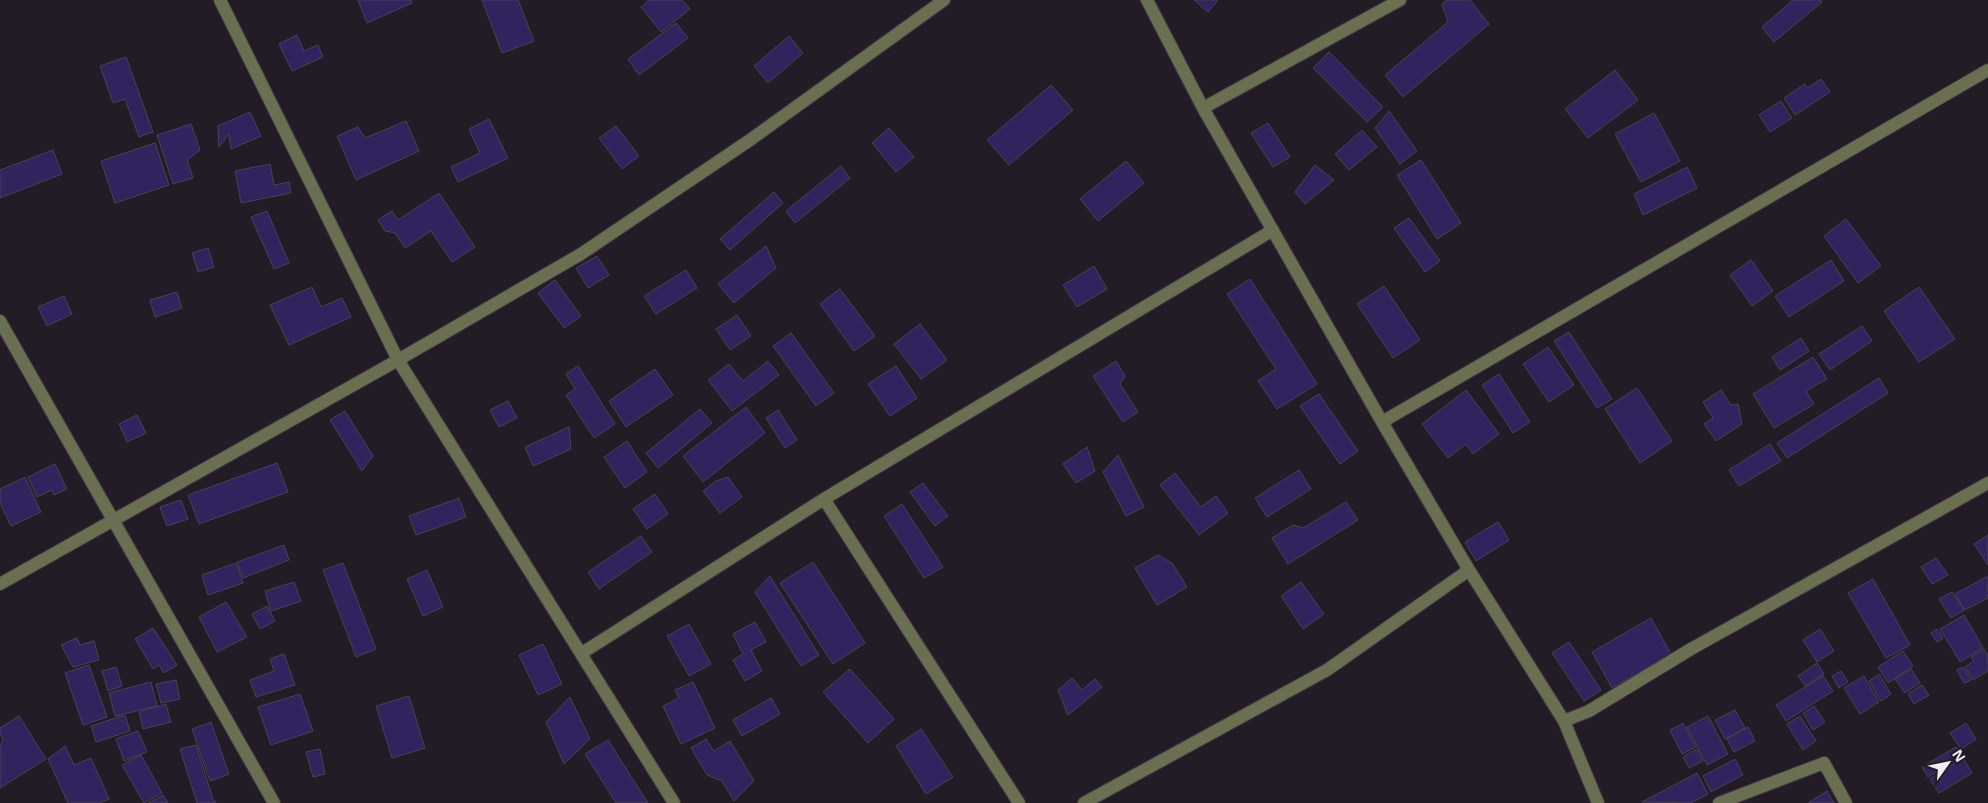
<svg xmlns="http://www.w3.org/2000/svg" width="1988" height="803" font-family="'Noto Sans',sans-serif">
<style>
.building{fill:#31235e;stroke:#464451}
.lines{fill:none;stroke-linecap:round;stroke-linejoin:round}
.minor-casing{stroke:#403842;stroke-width:14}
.minor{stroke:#6a6f51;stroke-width:12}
</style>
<rect width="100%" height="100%" fill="#231b25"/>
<path class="building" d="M358 0H411L412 3 367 23Z
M482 0H518L534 41 502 53Z
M649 0H682L690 9 661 32 641 7Z
M1194 0H1218L1208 12Z
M1447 0H1470L1489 24 1403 97 1385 75 1448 22 1442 4Z
M1793 0H1820L1822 2 1774 42 1762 27Z
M676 23 688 38 639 75 628 59Z
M297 35 304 51 318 45 323 57 292 71 279 44Z
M789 36 803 53 768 83 754 66Z
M1329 52 1383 107 1367 122 1313 68Z
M126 57 153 132 139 137 125 99 113 103 100 66Z
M1615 70 1638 100 1588 138 1565 109Z
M1821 79 1830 92 1795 115 1784 98 1805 84 1807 88Z
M1051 85 1073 110 1009 165 987 140Z
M1781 101 1792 118 1770 132 1759 115Z
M1389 111 1417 151 1400 164 1375 128Z
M250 112 261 136 231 149 229 134 219 147 218 126Z
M1654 113 1680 161 1641 182 1615 134Z
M489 119 508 158 458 182 451 167 480 153 469 129Z
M406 121 419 151 356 180 337 136 358 127 365 138Z
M1268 123 1290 157 1273 167 1251 133Z
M191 124 200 150 187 160 193 178 173 184 157 135Z
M616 126 639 156 622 169 599 138Z
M889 128 914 157 896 172 872 143Z
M1362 130 1377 147 1349 170 1335 154Z
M155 143 169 185 115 203 101 161Z
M53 150 62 174 0 198V170Z
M1421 160 1461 223 1437 239 1397 175Z
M1126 161 1144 183 1098 221 1080 199Z
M270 164 274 185 289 182 291 193 241 203 235 171Z
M1315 165 1334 180 1305 204 1295 192Z
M841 166 850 178 795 223 786 211Z
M1687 167 1697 188 1643 215 1634 194Z
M774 192 783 203 730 250 720 239Z
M439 193 475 247 452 262 431 231 405 248 395 233 385 231 378 220 392 211 398 220Z
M267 211 289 263 274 269 251 217Z
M1409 218 1440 261 1425 272 1394 228Z
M1846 219 1881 266 1858 283 1824 236Z
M766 246 776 268 734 303 718 284Z
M208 248 214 267 198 272 192 253Z
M597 256 609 275 588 288 576 268Z
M1751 260 1773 291 1752 306 1730 275Z
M1831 260 1844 281 1789 317 1775 296Z
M1094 266 1107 289 1077 307 1063 285Z
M686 270 697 288 656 314 644 296Z
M1250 279 1317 384 1277 409 1258 381 1276 369 1227 294Z
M555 280 581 316 564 328 538 293Z
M1384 286 1420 340 1393 358 1357 304Z
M312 287 321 307 342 298 351 317 289 345 270 305Z
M1919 287 1955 339 1919 362 1884 311Z
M840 289 875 336 854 351 820 304Z
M177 292 182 308 155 317 150 300Z
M64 296 72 314 47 326 38 307Z
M737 315 751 336 730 350 716 329Z
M920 324 947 360 921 379 894 344Z
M1862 326 1872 341 1830 370 1819 354Z
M1569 332 1612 399 1597 408 1554 341Z
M791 333 834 393 816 406 773 346Z
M1801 338 1809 351 1780 370 1772 357Z
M1548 347 1574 385 1549 402 1523 364Z
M1813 357 1827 379 1806 391 1814 404 1774 428 1753 394Z
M768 361 779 375 732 411 708 380 729 364 743 381Z
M1116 361 1125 376 1120 384 1138 412 1123 422 1093 376Z
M578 366 615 424 594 438 566 395 575 389 566 374Z
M896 366 917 398 890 416 868 384Z
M655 369 673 395 626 427 609 401Z
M1499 374 1530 422 1513 433 1482 385Z
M1879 378 1888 393 1787 458 1777 443Z
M1637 388 1672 441 1640 463 1605 409Z
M1466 390 1499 434 1473 454 1466 444 1448 458 1422 424Z
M1721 390 1731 405 1738 404 1742 424 1716 441 1704 424 1713 418 1703 402Z
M1319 394 1358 451 1340 464 1300 406Z
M508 401 517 418 499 427 490 410Z
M746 407 765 433 703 482 683 456Z
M700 409 712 423 658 468 646 453Z
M778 410 797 440 785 448 766 418Z
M345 411 373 456 362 471 330 420Z
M137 415 146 433 127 442 119 424Z
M569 427 571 449 533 466 525 447Z
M627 441 647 472 625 488 604 457Z
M1770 444 1781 461 1739 486 1729 470Z
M1087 447 1095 471 1076 483 1063 464Z
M1118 455 1144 507 1126 516 1103 472Z
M277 463 288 492 199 524 188 495Z
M55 464 67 489 54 495 52 490 37 497 28 477Z
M1299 470 1311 489 1267 517 1255 498Z
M1175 473 1201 507 1216 496 1228 513 1199 535 1160 485Z
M25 477 41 512 11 526 0 503V489Z
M728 477 742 497 720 513 703 491 716 481Z
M923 483 948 516 935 526 910 492Z
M655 494 668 514 647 529 633 509Z
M459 498 466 517 416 535 409 516Z
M181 500 188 519 167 526 160 507Z
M1346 502 1358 520 1288 564 1272 538 1293 525 1303 528Z
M902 504 943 567 924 578 884 516Z
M1498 522 1509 540 1476 561 1465 542Z
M1988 535V565L1974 544Z
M641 536 652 552 599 589 588 572Z
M284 545 289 560 243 578 237 562Z
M1158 555 1172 563 1187 587 1157 605 1135 568Z
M1936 558 1948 575 1932 584 1921 567Z
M813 562 865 643 833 664 780 583Z
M236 563 243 583 208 595 202 575Z
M343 563 376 649 356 657 323 570Z
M427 570 443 607 423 616 407 579Z
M770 576 819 655 801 666 755 592Z
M1988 576V598L1965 610 1955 594Z
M1873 579 1910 645 1886 658 1848 593Z
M294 582 301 601 271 611 265 591Z
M1301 582 1324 614 1303 629 1281 596Z
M1952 592 1964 610 1951 618 1939 599Z
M226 602 247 637 217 652 199 617Z
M267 606 275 621 260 629 252 614Z
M1964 615 1983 648 1960 662 1940 629Z
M1651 618 1671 654 1612 688 1592 652Z
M755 622 766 642 751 650 762 671 745 681 733 660 743 654 733 634Z
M689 624 711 664 689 676 667 636Z
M153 628 177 665 164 673 159 665 153 669 135 639Z
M1820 629 1834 651 1817 662 1803 640Z
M1937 629 1943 638 1937 642 1931 633Z
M77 638 80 645 94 641 99 660 73 667 61 645Z
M1569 642 1601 690 1584 701 1552 653Z
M543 644 562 684 538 695 519 655Z
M1984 649 1988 656V671L1973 680 1965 667 1974 661 1971 657Z
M1903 651 1913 666 1888 683 1878 667Z
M284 654 295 685 256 697 250 680 274 671 270 659Z
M1817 663 1824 674 1805 686 1798 676Z
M89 665 107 717 83 725 65 673Z
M116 667 122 686 108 691 102 671Z
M1963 667 1971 680 1964 683 1957 670Z
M850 669 894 719 868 743 823 692Z
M1911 669 1920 683 1905 693 1895 679Z
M1841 671 1848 682 1839 688 1832 676Z
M1879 674 1891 694 1881 701 1869 681Z
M1823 676 1833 691 1786 721 1776 705Z
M1864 676 1879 702 1860 714 1844 688Z
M1072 678 1082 690 1095 679 1102 687 1068 715 1058 690Z
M176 680 180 699 161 703 156 684Z
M151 682 157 706 115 716 109 693Z
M693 682 715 728 681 744 663 706 679 698 675 690Z
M1922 685 1929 695 1914 704 1908 694Z
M300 694 313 731 271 745 258 707Z
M409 696 425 748 392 758 376 706Z
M570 697 590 739 564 764 546 722Z
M771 698 780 714 742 736 733 720Z
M166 704 171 722 143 729 139 712Z
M1814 706 1825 722 1813 730 1803 713Z
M1735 710 1745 728 1725 739 1715 720Z
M125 715 130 731 96 742 91 726Z
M19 716 46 759 0 788V746L3 739 0 734V728Z
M1708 716 1728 754 1707 765 1687 727Z
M1800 716 1816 741 1803 750 1787 724Z
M211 722 229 774 210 781 192 729Z
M1683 723 1696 747 1682 754 1670 730Z
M1966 723 1976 739 1961 749 1950 733Z
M1748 727 1755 741 1734 752 1727 739Z
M921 729 953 777 926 794 896 746Z
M138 731 147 752 124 761 116 739Z
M706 739 714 751 730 741 754 781 734 801 722 781 707 775 691 748Z
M608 740 648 803H616L585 754Z
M196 745 213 799 216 803H197L180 749Z
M65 746 74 765 91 758 109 799 99 803H68L48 759Z
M1956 747 1962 756 1928 777 1922 767Z
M320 749 325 774 313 777 306 752Z
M1697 749 1703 761 1689 768 1683 757Z
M141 755 162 793 144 803 122 765Z
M1963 758 1972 773 1939 793 1930 779Z
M1735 759 1743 775 1711 792 1703 776Z
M1697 773 1708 794 1691 803 1642 802Z
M1827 791 1834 803H1808Z
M163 795 168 803H148Z"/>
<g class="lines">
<defs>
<path id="minor" d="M220 0 398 360 674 803
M1147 0 1203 108 1382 422 1469 570 1564 721 1598 803
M1203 108 1400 0
M0 321 274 803
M1382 422 1988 70
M824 499 1019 803
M0 584 398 360 581 254 750 140 944 0
M582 653 824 499 1273 230
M1564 721 1589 711 1691 649 1988 483
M1084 803 1327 670 1469 570
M1719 803 1824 763 1846 803"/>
</defs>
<use href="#minor" class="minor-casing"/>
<use href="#minor" class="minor"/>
</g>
<g transform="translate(1948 763) rotate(57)" stroke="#231b25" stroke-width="4" paint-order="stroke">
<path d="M0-4L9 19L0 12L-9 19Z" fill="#f2ecf3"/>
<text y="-8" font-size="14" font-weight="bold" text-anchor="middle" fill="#f2ecf3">N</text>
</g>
</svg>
